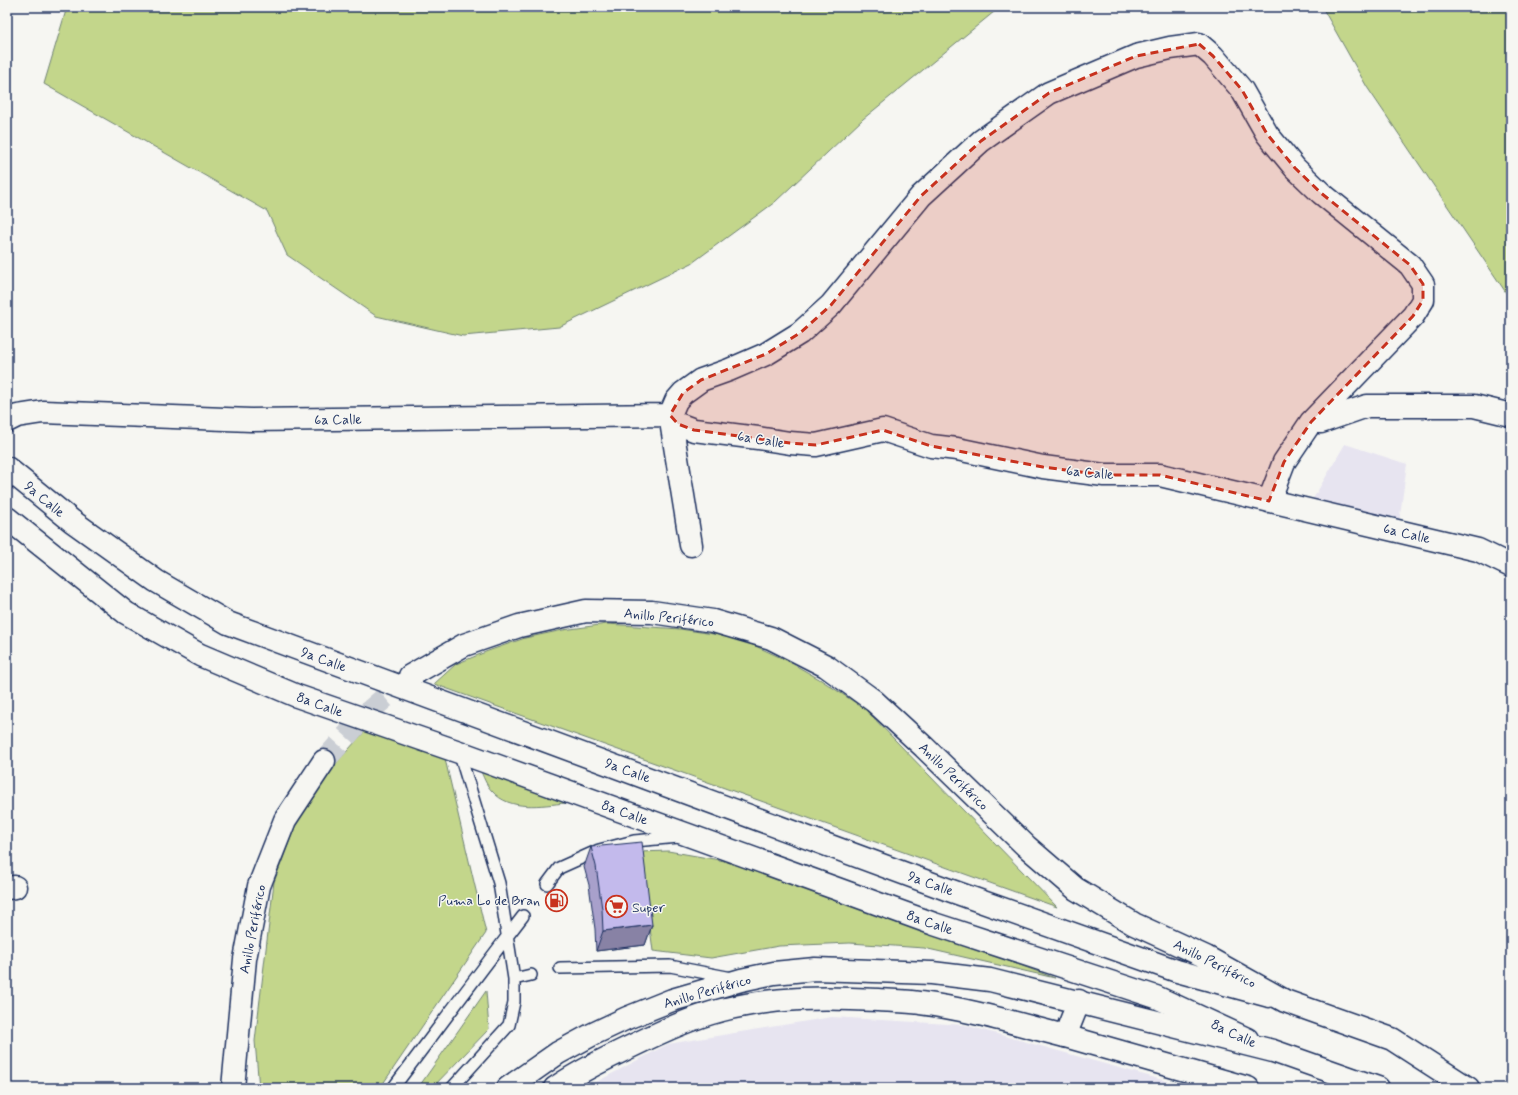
<svg xmlns="http://www.w3.org/2000/svg" width="1518" height="1095" font-family="Mynerve,sans-serif">
<style>
.built{fill:#e7e4f0}
.green{fill:#c3d68b;stroke:#6f8274}
.lines{fill:none;stroke-linecap:round;stroke-linejoin:round}
.highway-tunnel{stroke:#caced4;stroke-width:22;stroke-dasharray:22 11;stroke-linecap:butt}
.lane-casing{stroke:#1b2f5e;stroke-width:14}
.street-casing{stroke:#1b2f5e;stroke-width:25}
.secondary-casing{stroke:#1b2f5e;stroke-width:25}
.primary-casing{stroke:#1b2f5e;stroke-width:25}
.highway-casing{stroke:#1b2f5e;stroke-width:25}
.lane{stroke:#f6f6f2;stroke-width:11}
.street{stroke:#f6f6f2;stroke-width:22}
.secondary{stroke:#f6f6f2;stroke-width:22}
.primary{stroke:#f6f6f2;stroke-width:22}
.highway{stroke:#f6f6f2;stroke-width:22}
.wall{fill:#a8a0cb;stroke:#1b2f5e}
.shaded-wall{fill:#8882a5;stroke:#1b2f5e}
.building{fill:#c3baec;stroke:#1b2f5e}
.marked{fill:#c8321e;fill-opacity:0.2;stroke:#c8321e;stroke-width:3;stroke-dasharray:8 5;stroke-linejoin:round}
.labels{text-anchor:middle;stroke-width:3;stroke-linejoin:round;paint-order:stroke}
.street-label{font-size:14px;fill:#1b2f5e;stroke:#f6f6f2}
.poi-label{font-size:14px;fill:#1b2f5e;stroke:#f6f6f2;text-anchor:end}
</style>
<rect width="100%" height="100%" fill="#f6f6f2"/>
<filter id="ink" filterUnits="userSpaceOnUse"><feTurbulence type="fractalNoise" baseFrequency=".025" numOctaves="2"/><feDisplacementMap in="SourceGraphic" scale="8" xChannelSelector="R" yChannelSelector="G"/><feConvolveMatrix kernelMatrix="1 2 1 2 8 2 1 2 1" color-interpolation-filters="sRGB"/></filter>
<g filter="url(#ink)">
<path class="built" d="M1345 444 1407 464 1399 523 1310 504Z
M832 1017 965 1025 1191 1088H585L668 1044Z"/>
<path class="green" d="M67 7H1000L863 119 775 202 692 263 559 327 463 336 376 316 287 255 267 211 44 84Z
M1322 7H1511V300L1367 87Z
M607 624 680 629 720 635 751 644 786 660 821 680 865 709 1057 907 434 684 456 664 488 651 525 638 563 630Z
M365 731 445 759 486 933 380 1088H259L255 1041 274 882 299 816 323 778Z
M480 769 566 803C542 805 510 812 492 791 486 785 483 776 480 769Z
M668 851 748 865 1055 978 924 948 850 943 779 946 711 958 653 951 640 852Z
M486 991 489 1029 432 1088H418Z"/>
<g class="lines">
<path class="highway-tunnel" d="M324 761 366 714 410 676"/>
<defs>
<path id="lane" d="M547 884 559 868 599 850 634 841 679 837
M560 968 670 966 732 978
M514 979 531 975
M393 1088C436 1031 479 973 523 916
M452 1088 509 1025 514 1002V979L499 883 459 752"/>
<path id="street" d="M7 421 17 416 43 412 251 420 670 415 673 420 678 424 694 430 758 438 790 443 816 445 883 430 931 446 957 449 1043 467 1104 475H1160L1478 550 1511 566
M1311 422H1321L1367 406H1474L1511 415
M691 545 670 415 676 401 683 393 701 380 729 370 766 354 800 333 831 305 921 196 981 141 1049 93 1136 56 1170 48 1199 44 1213 56 1242 90 1267 134 1295 168 1321 193 1410 265 1423 284V300L1413 316 1311 422 1284 462 1269 501
M7 888 15 887
M1065 1036 1248 1088"/>
<path id="secondary" d="M555 1088C580 1071 607 1058 634 1045 663 1031 691 1018 722 1010 773 997 826 997 878 1000 892 1001 907 1001 920 1003 969 1009 1017 1024 1065 1036L1079 1001"/>
<path id="primary" d="M7 468 72 521 156 581 228 623 949 890 1177 971 1269 996
M7 518 126 613 200 655 297 696 459 752 934 924 1156 997 1247 1039"/>
<path id="highway" d="M410 676 464 645 519 626 586 611 652 612 713 621 771 638 826 666 874 701 924 747 1026 846 1076 889 1134 924 1206 957 1285 1001 1392 1039 1468 1088
M233 1088 245 959 259 886 285 820 324 761
M508 1088 558 1053 593 1034 627 1018 672 1000 741 980 774 973 815 969 932 973 990 980 1273 1051 1378 1088"/>
</defs>
<use href="#lane" class="lane-casing"/>
<use href="#street" class="street-casing"/>
<use href="#secondary" class="secondary-casing"/>
<use href="#primary" class="primary-casing"/>
<use href="#highway" class="highway-casing"/>
<use href="#lane" class="lane"/>
<use href="#street" class="street"/>
<use href="#secondary" class="secondary"/>
<use href="#primary" class="primary"/>
<use href="#highway" class="highway"/>
</g>
<path class="wall" d="M591 847 652 925 645 945 596 951 595 929 589 885 584 867Z"/>
<path class="shaded-wall" d="M652 925 645 945 596 951 603 931Z"/>
<path class="building" d="M642 842 652 925 603 931 602 909 596 866 591 847Z"/>
</g>
<path class="marked" d="M1199 44 1213 56 1242 90 1267 134 1295 168 1321 193 1410 265 1423 284V300L1413 316 1311 422 1284 462 1269 501 1160 475H1104L1043 467 931 446 883 430 816 445 790 443 694 430 678 424 670 415 683 393 701 380 766 354 800 333 831 305 921 196 981 141 1049 93 1136 56Z"/>
<defs>
<symbol id="fuel-ring" viewBox="-11 -11 22 22"><circle r="9.5" fill="#f6f6f2" stroke="#c8321e" stroke-width="1.5"/><path d="M-5.5-6h7V0h2V4h1.3V-2.5L3-4.5l.8-.8L6-3V5H2.5V1h-1V6h-7ZM-4.2-4.7v3.2H.2V-4.7Z" fill="#c8321e"/></symbol>
<symbol id="supermarket-ring" viewBox="-11 -11 22 22"><circle r="9.5" fill="#f6f6f2" stroke="#c8321e" stroke-width="1.5"/><path d="M-6-5.5h2.5l.6 2H6L4.5 2H-2.5L-4.4-4H-6ZM-1.5 3.2a1.3 1.3 0 1 0 .1 0ZM3 3.2a1.3 1.3 0 1 0 .1 0Z" fill="#c8321e"/></symbol>
</defs>
<g fill-rule="evenodd">
<use href="#fuel-ring" x="544" y="888" width="25" height="25"/>
<use href="#supermarket-ring" x="604" y="894" width="25" height="25"/>
</g>
<g class="labels">
<g class="street-label">
<text transform="translate(338 419) rotate(-1)" y="5">6a Calle</text>
<text transform="translate(761 439) rotate(9)" y="5">6a Calle</text>
<text transform="translate(1090 472) rotate(5)" y="5">6a Calle</text>
<text transform="translate(45 499) rotate(40)" y="5">9a Calle</text>
<text transform="translate(1407 533) rotate(13)" y="5">6a Calle</text>
<text transform="translate(669 617) rotate(6)" y="5">Anillo Periférico</text>
<text transform="translate(324 659) rotate(20)" y="5">9a Calle</text>
<text transform="translate(320 704) rotate(20)" y="5">8a Calle</text>
<text transform="translate(628 770) rotate(20)" y="5">9a Calle</text>
<text transform="translate(954 776) rotate(44)" y="5">Anillo Periférico</text>
<text transform="translate(625 812) rotate(20)" y="5">8a Calle</text>
<text transform="translate(931 883) rotate(20)" y="5">9a Calle</text>
<text transform="translate(930 922) rotate(19)" y="5">8a Calle</text>
<text transform="translate(252 929) rotate(-79)" y="5">Anillo Periférico</text>
<text transform="translate(1215 963) rotate(27)" y="5">Anillo Periférico</text>
<text transform="translate(707 991) rotate(-16)" y="5">Anillo Periférico</text>
<text transform="translate(1234 1033) rotate(25)" y="5">8a Calle</text>
</g>
<g class="poi-label">
<text x="540" y="905">Puma Lo de Bran</text>
<text x="632" y="912" text-anchor="start">Super</text>
</g>
</g>
<rect width="1518" height="1095" fill="none" stroke="#f6f6f2" stroke-width="24"/>
<rect x="12" y="12" width="1494" height="1071" fill="none" stroke="#1b2f5e" stroke-width="1.5" filter="url(#ink)"/>
</svg>
